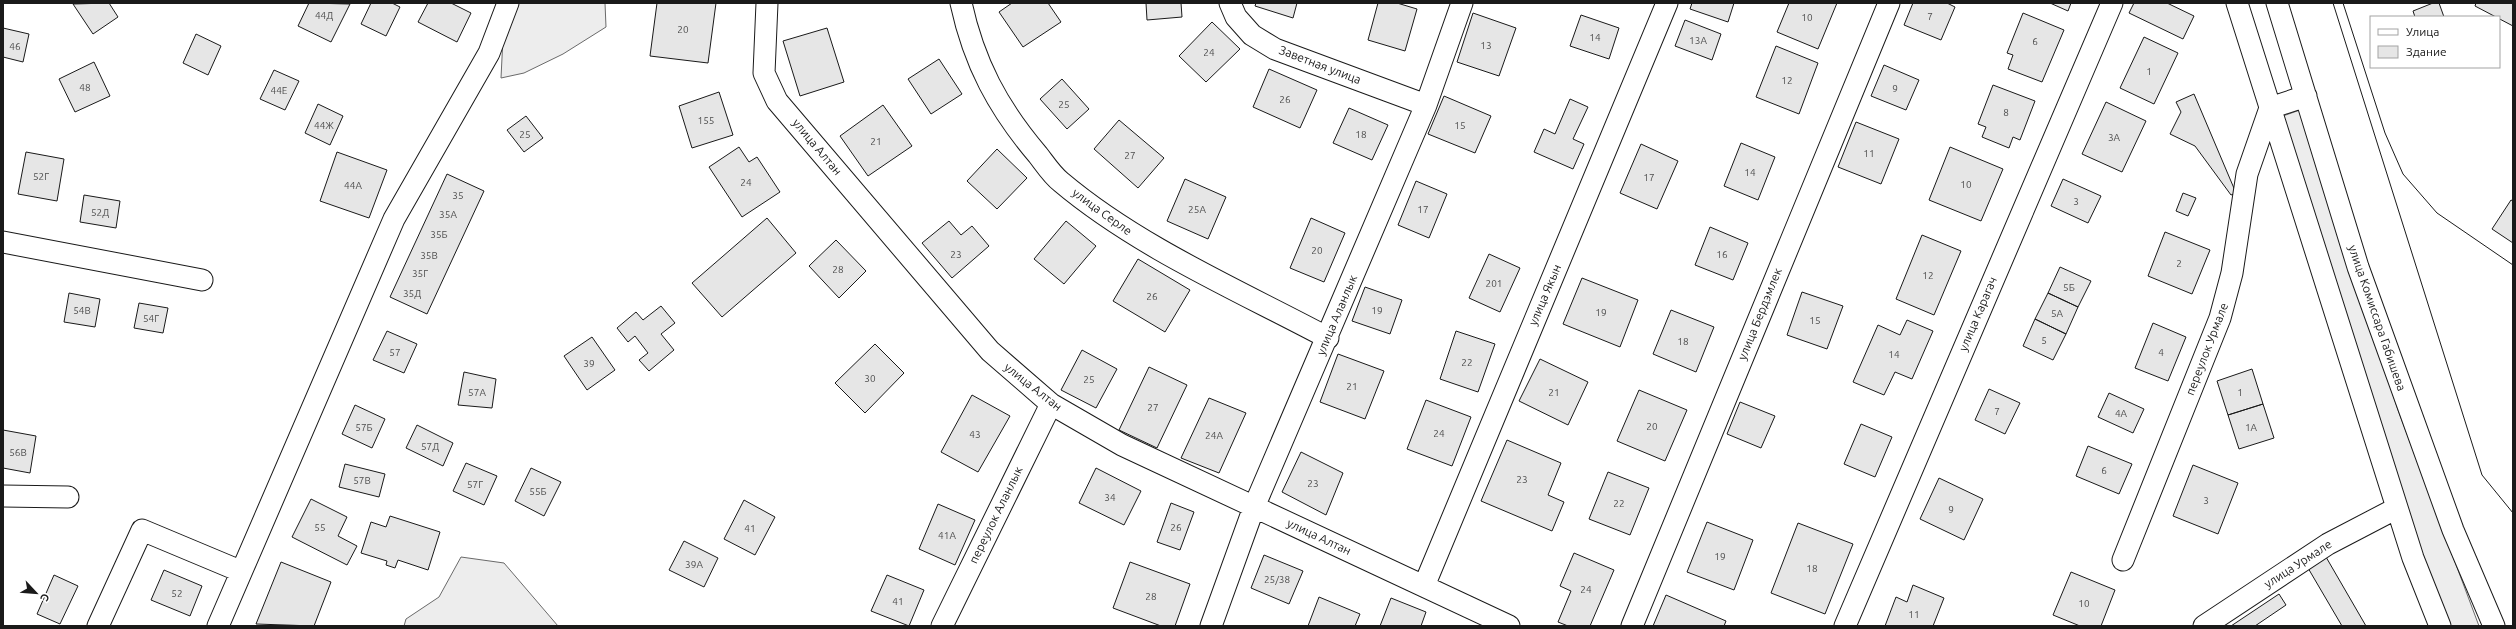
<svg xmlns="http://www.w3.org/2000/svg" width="2516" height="629" font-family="Ubuntu,sans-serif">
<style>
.built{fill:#ededed;stroke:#6a6a6a}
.building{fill:#e6e6e6;stroke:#1a1a1a}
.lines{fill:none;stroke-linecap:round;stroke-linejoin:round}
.minor-casing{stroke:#1a1a1a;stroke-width:23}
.minor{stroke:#fff;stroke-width:21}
.tram{stroke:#1a1a1a;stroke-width:1}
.labels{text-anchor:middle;stroke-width:3;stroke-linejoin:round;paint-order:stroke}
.number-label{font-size:10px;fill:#4d4d4d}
.street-label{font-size:12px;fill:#1a1a1a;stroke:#fff}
</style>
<rect width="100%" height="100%" fill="#fff"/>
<path class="built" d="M515 3H605L606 27 563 54 524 73 501 78 504 17Z
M2300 110 2398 410 2479 626H2448L2412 538 2280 117Z
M461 557 504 563 558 626H404L406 619 439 597Z"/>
<path class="building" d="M109 3 118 17 93 34 73 4Z
M309 3 350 4 331 42 298 26Z
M371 3H392L400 7 386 36 361 24Z
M428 3H451L471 13 457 42 418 22Z
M657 3H716L708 63 650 56Z
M1012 3H1048L1061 22 1023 47 999 12Z
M1146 3H1181L1182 17 1147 20Z
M1256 3H1297L1293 18 1255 6Z
M1378 3H1397L1417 9 1405 51 1368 40Z
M1692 3H1734L1728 22 1690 9Z
M1789 3H1837L1818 49 1777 32Z
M1913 3H1947L1955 7 1941 40 1904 25Z
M2050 3H2071L2068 11Z
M2134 3H2167L2194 16 2183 39 2129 13Z
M2433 3H2439L2444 17H2415L2413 11Z
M2476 3H2513V26L2475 6Z
M1473 13 1516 28 1499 76 1457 62Z
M2023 13 2064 30 2042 82 2008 69 2013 55 2007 53Z
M1581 15 1619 28 1609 59 1570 46Z
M1685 20 1721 34 1712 60 1675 46Z
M1212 22 1240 49 1206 82 1179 56Z
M3 28 29 34 23 62 3 57Z
M827 28 844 82 800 96 783 41Z
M196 34 221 46 208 75 183 63Z
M2144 37 2178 53 2154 104 2120 88Z
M1776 46 1818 63 1799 114 1756 97Z
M939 59 962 94 931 114 908 79Z
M94 62 110 96 75 112 59 79Z
M1884 65 1919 80 1906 110 1871 96Z
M1269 69 1317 90 1300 128 1253 107Z
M274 70 299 81 285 110 260 99Z
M1062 79 1089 109 1067 129 1040 99Z
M1993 85 2035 101 2020 140 2013 137 2009 148 1982 137 1986 127 1978 124Z
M719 92 733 135 692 148 679 106Z
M2194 94 2236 193 2231 195 2195 146 2170 134 2181 112 2176 102Z
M1444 96 1491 116 1475 153 1428 134Z
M1570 99 1588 107 1573 139 1584 144 1573 169 1534 152 1544 129 1555 134Z
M2106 102 2146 121 2122 172 2082 154Z
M318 104 343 116 330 145 305 133Z
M883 105 912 146 868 176 840 136Z
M1349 108 1388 125 1372 160 1333 143Z
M526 116 543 138 524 152 507 130Z
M1119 120 1164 158 1138 188 1094 149Z
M1856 122 1899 139 1881 184 1838 167Z
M1741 143 1775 157 1758 200 1724 186Z
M1641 144 1678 161 1657 209 1620 193Z
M739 147 749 162 757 157 780 192 742 217 709 167Z
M1950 147 2003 169 1981 221 1929 200Z
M997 149 1027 178 997 209 967 181Z
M26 152 64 159 57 201 18 194Z
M337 152 387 170 369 218 320 201Z
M447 174 484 191 427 314 390 297Z
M1185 179 1226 197 1208 239 1167 221Z
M2063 179 2101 196 2088 223 2051 206Z
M1416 181 1447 194 1429 238 1398 225Z
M2183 193 2196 198 2188 216 2176 211Z
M84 195 120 201 116 228 80 222Z
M2511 200 2513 201V243L2492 229Z
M767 218 796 253 722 317 692 283Z
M1311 218 1345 233 1324 282 1290 268Z
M949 221 961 235 972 226 989 246 952 278 922 243Z
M1066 221 1096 246 1064 284 1034 259Z
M1710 227 1748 243 1733 280 1695 265Z
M2165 232 2210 250 2192 294 2148 276Z
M1922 235 1961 251 1934 315 1896 299Z
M836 240 866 271 839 298 809 266Z
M1489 254 1520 268 1500 312 1469 298Z
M1138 259 1190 290 1165 332 1113 301Z
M2060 267 2091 281 2078 307 2048 293Z
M1582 278 1638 300 1620 347 1563 324Z
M1365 287 1402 300 1390 334 1352 321Z
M1802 292 1843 306 1827 349 1787 335Z
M69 293 100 299 95 327 64 322Z
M2048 293 2078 307 2066 334 2035 319Z
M139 303 168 308 163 333 134 328Z
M661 306 675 323 661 334 674 350 649 371 639 360 648 353 635 336 628 342 617 328 636 312 643 320Z
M1671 310 1714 327 1696 372 1653 354Z
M2035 319 2066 334 2053 360 2023 346Z
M1907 320 1933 331 1912 379 1895 372 1884 395 1853 382 1878 325 1900 335Z
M2153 323 2186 337 2168 381 2135 368Z
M387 331 417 344 404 373 373 360Z
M1456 331 1495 344 1478 392 1440 379Z
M592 337 615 370 587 390 564 356Z
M875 344 904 373 865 413 835 383Z
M1082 350 1117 369 1096 408 1061 390Z
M1338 354 1384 371 1365 419 1320 402Z
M1540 359 1588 382 1568 425 1519 401Z
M1149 367 1187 385 1157 448 1119 430Z
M2252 369 2263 404 2228 415 2217 381Z
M464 372 496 379 492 408 458 405Z
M1989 389 2020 403 2005 434 1975 420Z
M1639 390 1687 410 1665 461 1617 441Z
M2109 393 2144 409 2133 433 2098 417Z
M972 395 1010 416 978 472 941 452Z
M1209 398 1246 413 1219 473 1181 458Z
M1426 400 1471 417 1452 466 1407 449Z
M1740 402 1775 416 1761 448 1727 434Z
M2263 404 2274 438 2239 449 2228 415Z
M355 405 385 419 372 448 342 434Z
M1861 424 1892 437 1875 477 1844 464Z
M417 425 453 443 443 466 406 448Z
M3 430 36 436 30 473 3 468Z
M1507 440 1561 463 1548 495 1564 502 1552 531 1481 501Z
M2088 446 2132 464 2119 494 2076 476Z
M1301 452 1343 473 1326 515 1282 492Z
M466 463 497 476 484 505 453 491Z
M345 464 385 474 379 497 339 487Z
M2193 465 2238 483 2218 534 2173 516Z
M531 468 561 482 544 516 515 501Z
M1096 468 1141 491 1124 525 1079 503Z
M1608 472 1649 488 1630 535 1589 519Z
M1939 478 1983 499 1964 540 1920 519Z
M311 499 347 517 338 536 357 546 347 565 292 537Z
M744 500 775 517 755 555 724 539Z
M1171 503 1194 512 1180 550 1157 542Z
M938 504 975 520 955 565 919 549Z
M390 516 440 532 428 570 398 560 395 568 386 565 387 561 361 553 371 522 386 527Z
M1707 522 1753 540 1734 590 1687 572Z
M1798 523 1853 544 1825 614 1771 593Z
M684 541 718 558 704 587 669 570Z
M1574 553 1614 570 1590 626H1568L1558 622 1571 591 1560 586Z
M1264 555 1303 571 1289 604 1251 588Z
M2326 557 2366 626H2342L2308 568Z
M281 562 331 582 314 626 256 624Z
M1130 562 1190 584 1175 626H1161L1113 608Z
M164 570 202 586 190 616 151 600Z
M2071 572 2115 590 2101 626H2080L2053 615Z
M54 575 78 586 60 624 37 614Z
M887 575 924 590 909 626 871 611Z
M1913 585 1944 598 1933 626H1885L1896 597 1907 602Z
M2279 594 2286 605 2255 626H2231Z
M1666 595 1726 621 1724 626H1653Z
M1319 597 1360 614 1355 626H1308Z
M1391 598 1426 612 1421 626H1380Z"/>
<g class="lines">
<defs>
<path id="minor" d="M767 3 764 73 777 101 990 351 1051 404 1122 445 1509 626
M961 3C974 63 998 108 1038 155 1045 164 1052 175 1061 182 1138 247 1240 291 1328 338
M1230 3 1236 17 1252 35 1275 49 1426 105
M2237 3 2413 558 2440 626
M2277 3 2358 267 2453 530 2494 626
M2270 108 2306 96
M3 242 202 280
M3 496 68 497
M2123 560 2220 318 2232 273 2247 174 2270 108
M1424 586 1667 3
M98 626 142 530 240 571
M218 626 394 219 489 53 508 3
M942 626 1051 404
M1211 626 1254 507 1426 105 1462 3
M1632 626 1889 3
M1845 626 2112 3
M2204 626 2328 544 2397 508"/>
</defs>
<use href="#minor" class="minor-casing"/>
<use href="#minor" class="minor"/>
<path class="tram" d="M2333 3 2482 475 2513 513
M2343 3 2385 133 2403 174 2437 213 2513 265"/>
</g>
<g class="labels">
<g class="number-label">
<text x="324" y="19">44Д</text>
<text x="1930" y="20">7</text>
<text x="1807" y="21">10</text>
<text x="683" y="33">20</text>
<text x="1595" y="41">14</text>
<text x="1698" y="44">13А</text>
<text x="2035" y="45">6</text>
<text x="1486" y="49">13</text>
<text x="15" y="50">46</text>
<text x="1209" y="56">24</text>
<text x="2149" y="75">1</text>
<text x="1787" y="84">12</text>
<text x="85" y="91">48</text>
<text x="1895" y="92">9</text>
<text x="279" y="94">44Е</text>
<text x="1285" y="103">26</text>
<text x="1064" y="108">25</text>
<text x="2006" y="116">8</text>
<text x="706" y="124">155</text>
<text x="324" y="129">44Ж</text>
<text x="1460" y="129">15</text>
<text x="525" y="138">25</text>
<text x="1361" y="138">18</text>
<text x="2114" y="141">3А</text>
<text x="876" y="145">21</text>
<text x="1869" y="157">11</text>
<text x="1130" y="159">27</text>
<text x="1750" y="176">14</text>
<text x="41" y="180">52Г</text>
<text x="1649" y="181">17</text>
<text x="746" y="186">24</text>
<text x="1966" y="188">10</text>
<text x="353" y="189">44А</text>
<text x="458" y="199">35</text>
<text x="2076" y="205">3</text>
<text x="1197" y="213">25А</text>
<text x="1423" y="213">17</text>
<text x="100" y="216">52Д</text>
<text x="448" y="218">35А</text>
<text x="439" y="238">35Б</text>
<text x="1317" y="254">20</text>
<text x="956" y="258">23</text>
<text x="1722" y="258">16</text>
<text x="429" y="259">35В</text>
<text x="2179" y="267">2</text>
<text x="838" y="273">28</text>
<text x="420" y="277">35Г</text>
<text x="1928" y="279">12</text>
<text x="1494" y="287">201</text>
<text x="2069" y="291">5Б</text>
<text x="412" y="297">35Д</text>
<text x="1152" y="300">26</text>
<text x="82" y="314">54В</text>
<text x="1377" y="314">19</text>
<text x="1601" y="316">19</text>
<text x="2057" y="317">5А</text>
<text x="151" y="322">54Г</text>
<text x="1815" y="324">15</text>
<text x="2044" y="344">5</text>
<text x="1683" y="345">18</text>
<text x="395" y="356">57</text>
<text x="2161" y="356">4</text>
<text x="1894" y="358">14</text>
<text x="1467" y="366">22</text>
<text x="589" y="367">39</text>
<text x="870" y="382">30</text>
<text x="1089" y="383">25</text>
<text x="1352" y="390">21</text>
<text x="477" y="396">57А</text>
<text x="1554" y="396">21</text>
<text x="2240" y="396">1</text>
<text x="1153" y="411">27</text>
<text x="1997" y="415">7</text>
<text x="2121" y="417">4А</text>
<text x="1652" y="430">20</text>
<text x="364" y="431">57Б</text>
<text x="2251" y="431">1А</text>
<text x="1439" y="437">24</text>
<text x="975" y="438">43</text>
<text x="1214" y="439">24А</text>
<text x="430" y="450">57Д</text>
<text x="18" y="456">56В</text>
<text x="2104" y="474">6</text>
<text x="1522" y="483">23</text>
<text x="362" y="484">57В</text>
<text x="1313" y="487">23</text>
<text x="475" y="488">57Г</text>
<text x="538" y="495">55Б</text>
<text x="1110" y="501">34</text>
<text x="2206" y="504">3</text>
<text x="1619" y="507">22</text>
<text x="1951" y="513">9</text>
<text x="320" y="531">55</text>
<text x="1176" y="531">26</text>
<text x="750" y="532">41</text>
<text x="947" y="539">41А</text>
<text x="1720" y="560">19</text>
<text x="694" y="568">39А</text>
<text x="1812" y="572">18</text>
<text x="1277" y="583">25/38</text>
<text x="1586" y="593">24</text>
<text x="177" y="597">52</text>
<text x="1151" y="600">28</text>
<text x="898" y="605">41</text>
<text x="2084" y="607">10</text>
<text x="1914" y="618">11</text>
</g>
<g class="street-label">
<text transform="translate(1320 65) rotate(21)" y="4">Заветная улица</text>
<text transform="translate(817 147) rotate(50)" y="4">улица Алтан</text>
<text transform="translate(1102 212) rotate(36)" y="4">улица Серле</text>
<text transform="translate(1545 295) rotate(-67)" y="4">улица Якын</text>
<text transform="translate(1760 314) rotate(-68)" y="4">улица Бердэмлек</text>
<text transform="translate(1978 314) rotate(-67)" y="4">улица Карагач</text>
<text transform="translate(1337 315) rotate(-67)" y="4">улица Аланлык</text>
<text transform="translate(2377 318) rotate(71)" y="4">улица Комиссара Габишева</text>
<text transform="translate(2207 349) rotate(-69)" y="4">переулок Урмале</text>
<text transform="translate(1033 387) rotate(38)" y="4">улица Алтан</text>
<text transform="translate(996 515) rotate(-64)" y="4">переулок Аланлык</text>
<text transform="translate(1319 537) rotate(25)" y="4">улица Алтан</text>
<text transform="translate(2298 564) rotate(-33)" y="4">улица Урмале</text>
</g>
</g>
<rect width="2516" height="629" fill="none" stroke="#1a1a1a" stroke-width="8"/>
<rect x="2370" y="16" width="130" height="52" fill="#ffffff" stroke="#a3a3a3"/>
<rect x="2378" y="29" width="20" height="6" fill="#ffffff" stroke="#a3a3a3"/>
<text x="2406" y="36" font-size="12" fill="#1a1a1a">Улица</text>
<rect x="2378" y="46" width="20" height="12" fill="#e6e6e6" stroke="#a3a3a3"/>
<text x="2406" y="56" font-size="12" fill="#1a1a1a">Здание</text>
<g transform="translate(36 593) rotate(116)" stroke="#ffffff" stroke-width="3" paint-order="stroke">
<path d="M0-3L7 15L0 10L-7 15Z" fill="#1a1a1a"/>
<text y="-6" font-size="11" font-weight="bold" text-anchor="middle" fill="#1a1a1a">С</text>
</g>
</svg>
